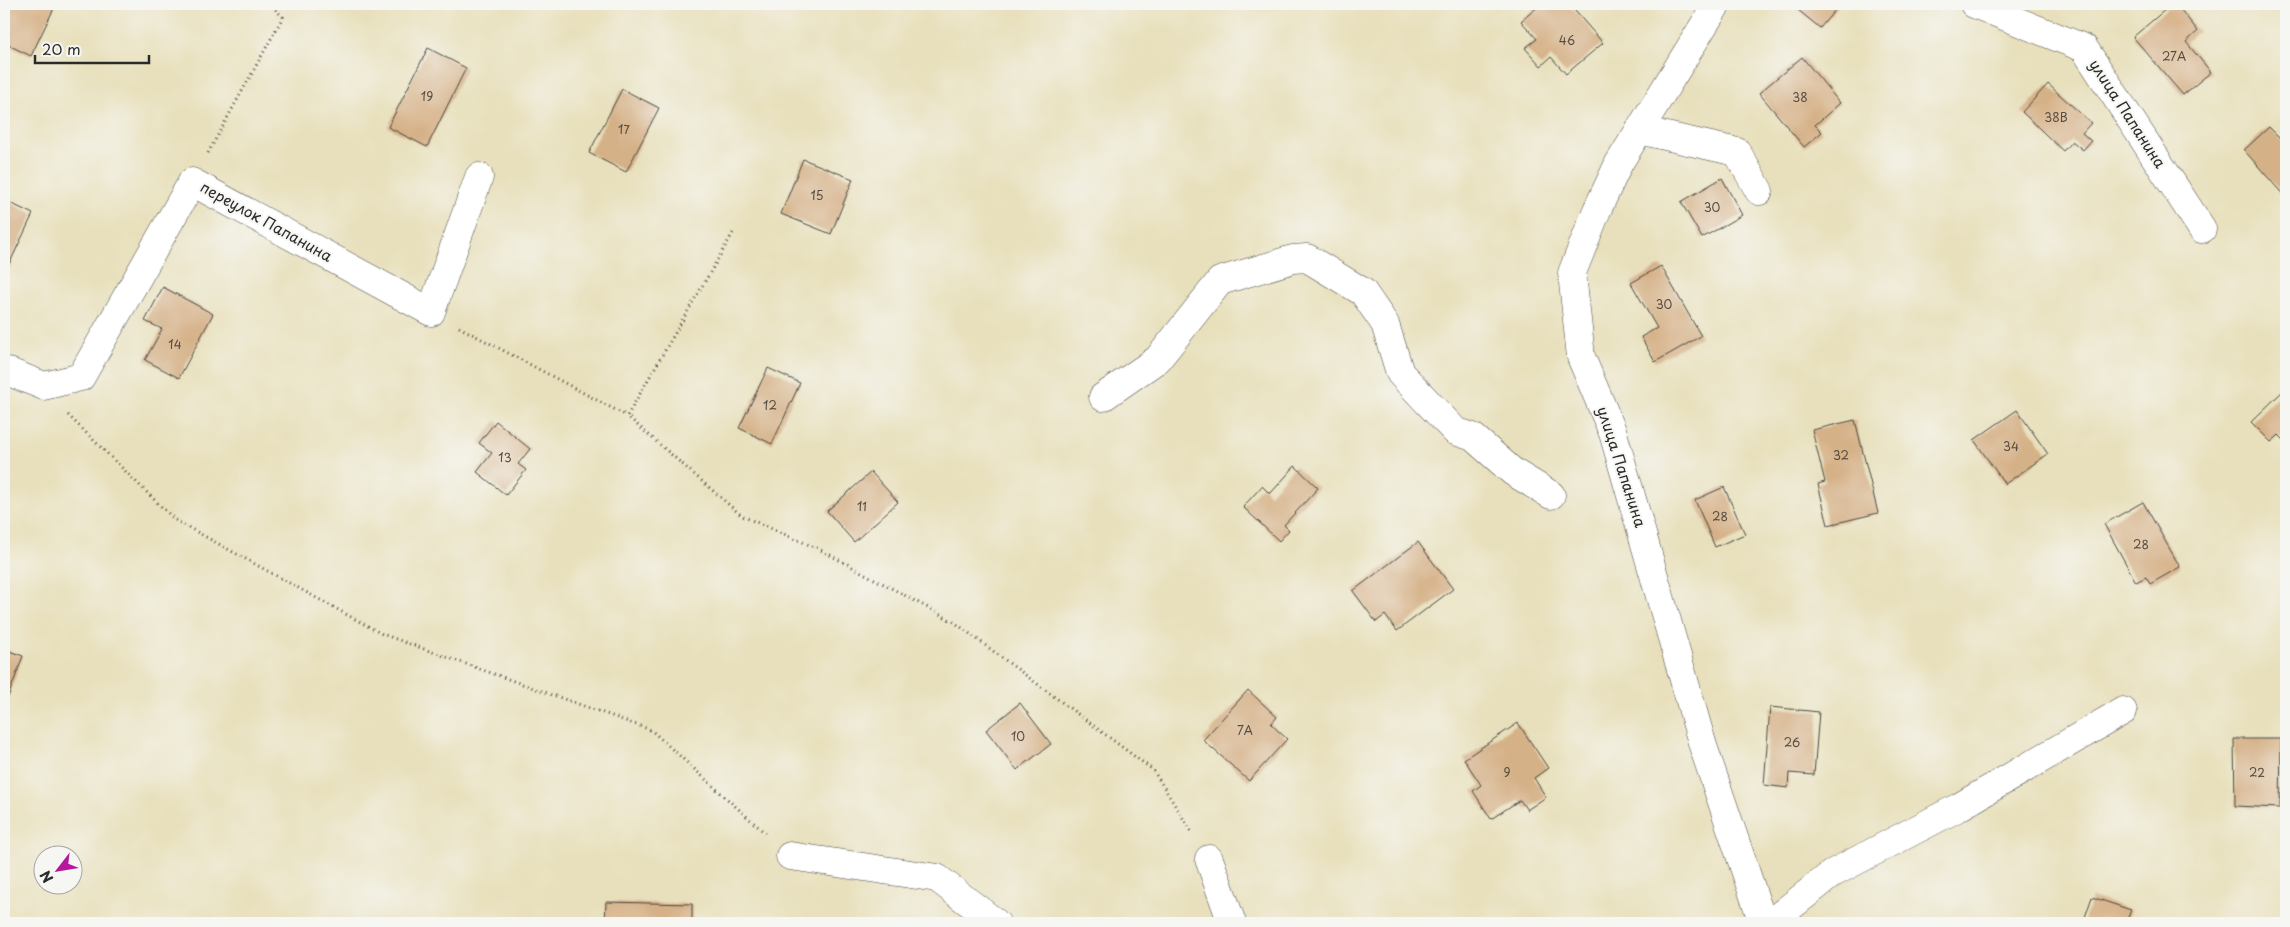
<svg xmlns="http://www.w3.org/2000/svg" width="2290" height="927" font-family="'Playpen Sans',sans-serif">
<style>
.building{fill:#d5b187}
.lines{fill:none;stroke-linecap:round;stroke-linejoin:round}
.minor-casing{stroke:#474641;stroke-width:29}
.path{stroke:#474641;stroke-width:3;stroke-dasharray:1 4;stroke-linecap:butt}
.minor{stroke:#fff;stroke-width:28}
.labels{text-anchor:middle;stroke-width:4;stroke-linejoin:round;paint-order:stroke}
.number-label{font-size:12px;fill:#564c42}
.street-label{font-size:15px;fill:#2b2b2b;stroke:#f6f6f2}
</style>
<rect width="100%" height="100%" fill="#f6f6f2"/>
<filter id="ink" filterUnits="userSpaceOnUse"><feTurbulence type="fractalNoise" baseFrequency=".02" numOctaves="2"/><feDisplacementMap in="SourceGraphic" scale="10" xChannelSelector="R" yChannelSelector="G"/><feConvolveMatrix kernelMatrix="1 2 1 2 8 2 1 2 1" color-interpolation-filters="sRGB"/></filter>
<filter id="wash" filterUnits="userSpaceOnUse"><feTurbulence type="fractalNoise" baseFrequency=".0096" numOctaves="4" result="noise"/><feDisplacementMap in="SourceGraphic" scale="20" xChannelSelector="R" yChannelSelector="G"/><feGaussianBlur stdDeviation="1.12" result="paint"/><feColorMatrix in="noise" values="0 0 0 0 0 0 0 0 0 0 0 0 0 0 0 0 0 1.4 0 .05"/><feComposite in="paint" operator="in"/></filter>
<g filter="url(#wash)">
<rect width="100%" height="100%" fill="#e8e0bc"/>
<g id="blocks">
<path class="building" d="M4 4H56L31 56 4 43Z
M1541 4H1569L1603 43 1566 74 1551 57 1541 66 1525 48 1537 39 1521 21Z
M1791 4H1840L1820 28Z
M2172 4H2176L2198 31 2186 42 2211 72 2183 95 2133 37Z
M428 48 466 68 427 147 388 127Z
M1802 57 1840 103 1815 125 1822 132 1804 147 1759 93Z
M2048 84 2091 123 2082 133 2091 141 2083 150 2072 141 2063 151 2022 112Z
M622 89 659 108 626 172 589 153Z
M2269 127 2286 144V198L2244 150Z
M803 159 853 179 831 234 781 214Z
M1722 178 1742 215 1702 238 1681 202Z
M4 200 33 214 4 275Z
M1661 266 1701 336 1655 362 1641 337 1657 328 1631 283Z
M163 287 213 314 179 378 145 360 162 329 145 321Z
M768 368 800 383 772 444 739 428Z
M2286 388V442L2279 435 2271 442 2251 422Z
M2017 410 2048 454 2005 484 1974 440Z
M1855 420 1878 513 1828 525 1818 484 1825 482 1812 430Z
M496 421 530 449 518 464 526 470 506 495 477 472 492 453 479 443Z
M1295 466 1318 488 1284 525 1289 530 1279 541 1243 507 1262 486 1270 494Z
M871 472 898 502 854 542 827 511Z
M1724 487 1745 534 1715 547 1695 500Z
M2143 502 2180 567 2150 584 2146 577 2136 582 2104 524Z
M1418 542 1453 589 1397 631 1385 615 1376 622 1353 591Z
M4 649 23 656 4 708Z
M1248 690 1277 717 1271 724 1287 739 1249 781 1203 740Z
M1020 703 1051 744 1017 770 986 730Z
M1770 707 1819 712 1814 775 1789 773 1788 788 1764 785Z
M1518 723 1548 768 1534 778 1546 797 1527 810 1520 800 1491 819 1473 791 1481 785 1464 759Z
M2234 739H2281L2280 808 2235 806Z
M2092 897 2131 910 2126 923H2083Z
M606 902 692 904V923H605Z"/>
</g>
</g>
<g filter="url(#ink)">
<use href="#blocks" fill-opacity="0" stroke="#474641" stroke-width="1"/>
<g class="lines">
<defs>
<path id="minor" d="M1717 4 1619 163 1597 210 1572 273 1581 357 1613 433 1703 746 1763 923
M1974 4 2084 48 2202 229
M1639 130 1737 152 1759 191
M4 370 44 386 81 377 192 182 431 312 479 177
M1103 397 1158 359 1220 281 1293 259 1307 258 1363 292 1385 324 1400 373 1455 431 1473 437 1513 472 1551 495
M790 856 937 878 996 923
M1209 859 1232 923
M1770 923 1833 873 1959 807 2123 711"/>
</defs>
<use href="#minor" class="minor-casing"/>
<path class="path" d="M208 153 283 17 270 4
M733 233 627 416 742 516 819 549 954 622 1153 770 1191 831
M459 327 627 416
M68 415 175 520 382 634 651 730 765 833"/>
<use href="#minor" class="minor"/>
</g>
</g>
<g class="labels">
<g class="number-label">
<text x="1567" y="45">46</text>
<text x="2174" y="61">27А</text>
<text x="427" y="101">19</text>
<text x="1800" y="102">38</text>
<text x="2056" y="122">38В</text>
<text x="624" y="134">17</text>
<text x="817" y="200">15</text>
<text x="1712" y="212">30</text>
<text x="1664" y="309">30</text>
<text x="175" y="349">14</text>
<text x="770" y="410">12</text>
<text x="2011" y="451">34</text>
<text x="1841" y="460">32</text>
<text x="505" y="462">13</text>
<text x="862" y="511">11</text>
<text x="1720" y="521">28</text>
<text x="2141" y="549">28</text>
<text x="1245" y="735">7А</text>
<text x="1018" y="741">10</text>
<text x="1792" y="747">26</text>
<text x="1507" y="777">9</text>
<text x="2257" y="777">22</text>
</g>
<g class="street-label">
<text transform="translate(2127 114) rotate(57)" y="5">улица Папанина</text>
<text transform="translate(266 222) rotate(29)" y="5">переулок Папанина</text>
<text transform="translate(1621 467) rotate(72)" y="5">улица Папанина</text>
</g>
</g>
<rect width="2290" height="927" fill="none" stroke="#f6f6f2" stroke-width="20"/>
<g transform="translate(58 870) rotate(239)"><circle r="24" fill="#f6f6f2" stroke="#a5a5a2"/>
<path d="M0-4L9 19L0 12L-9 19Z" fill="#b5179e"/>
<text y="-8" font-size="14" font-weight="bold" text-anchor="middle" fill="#2b2b2b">N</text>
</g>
<path d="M35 55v8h114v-8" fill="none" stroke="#2b2b2b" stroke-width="2.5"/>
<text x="42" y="55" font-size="15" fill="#2b2b2b" stroke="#f6f6f2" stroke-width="4" paint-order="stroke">20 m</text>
</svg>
